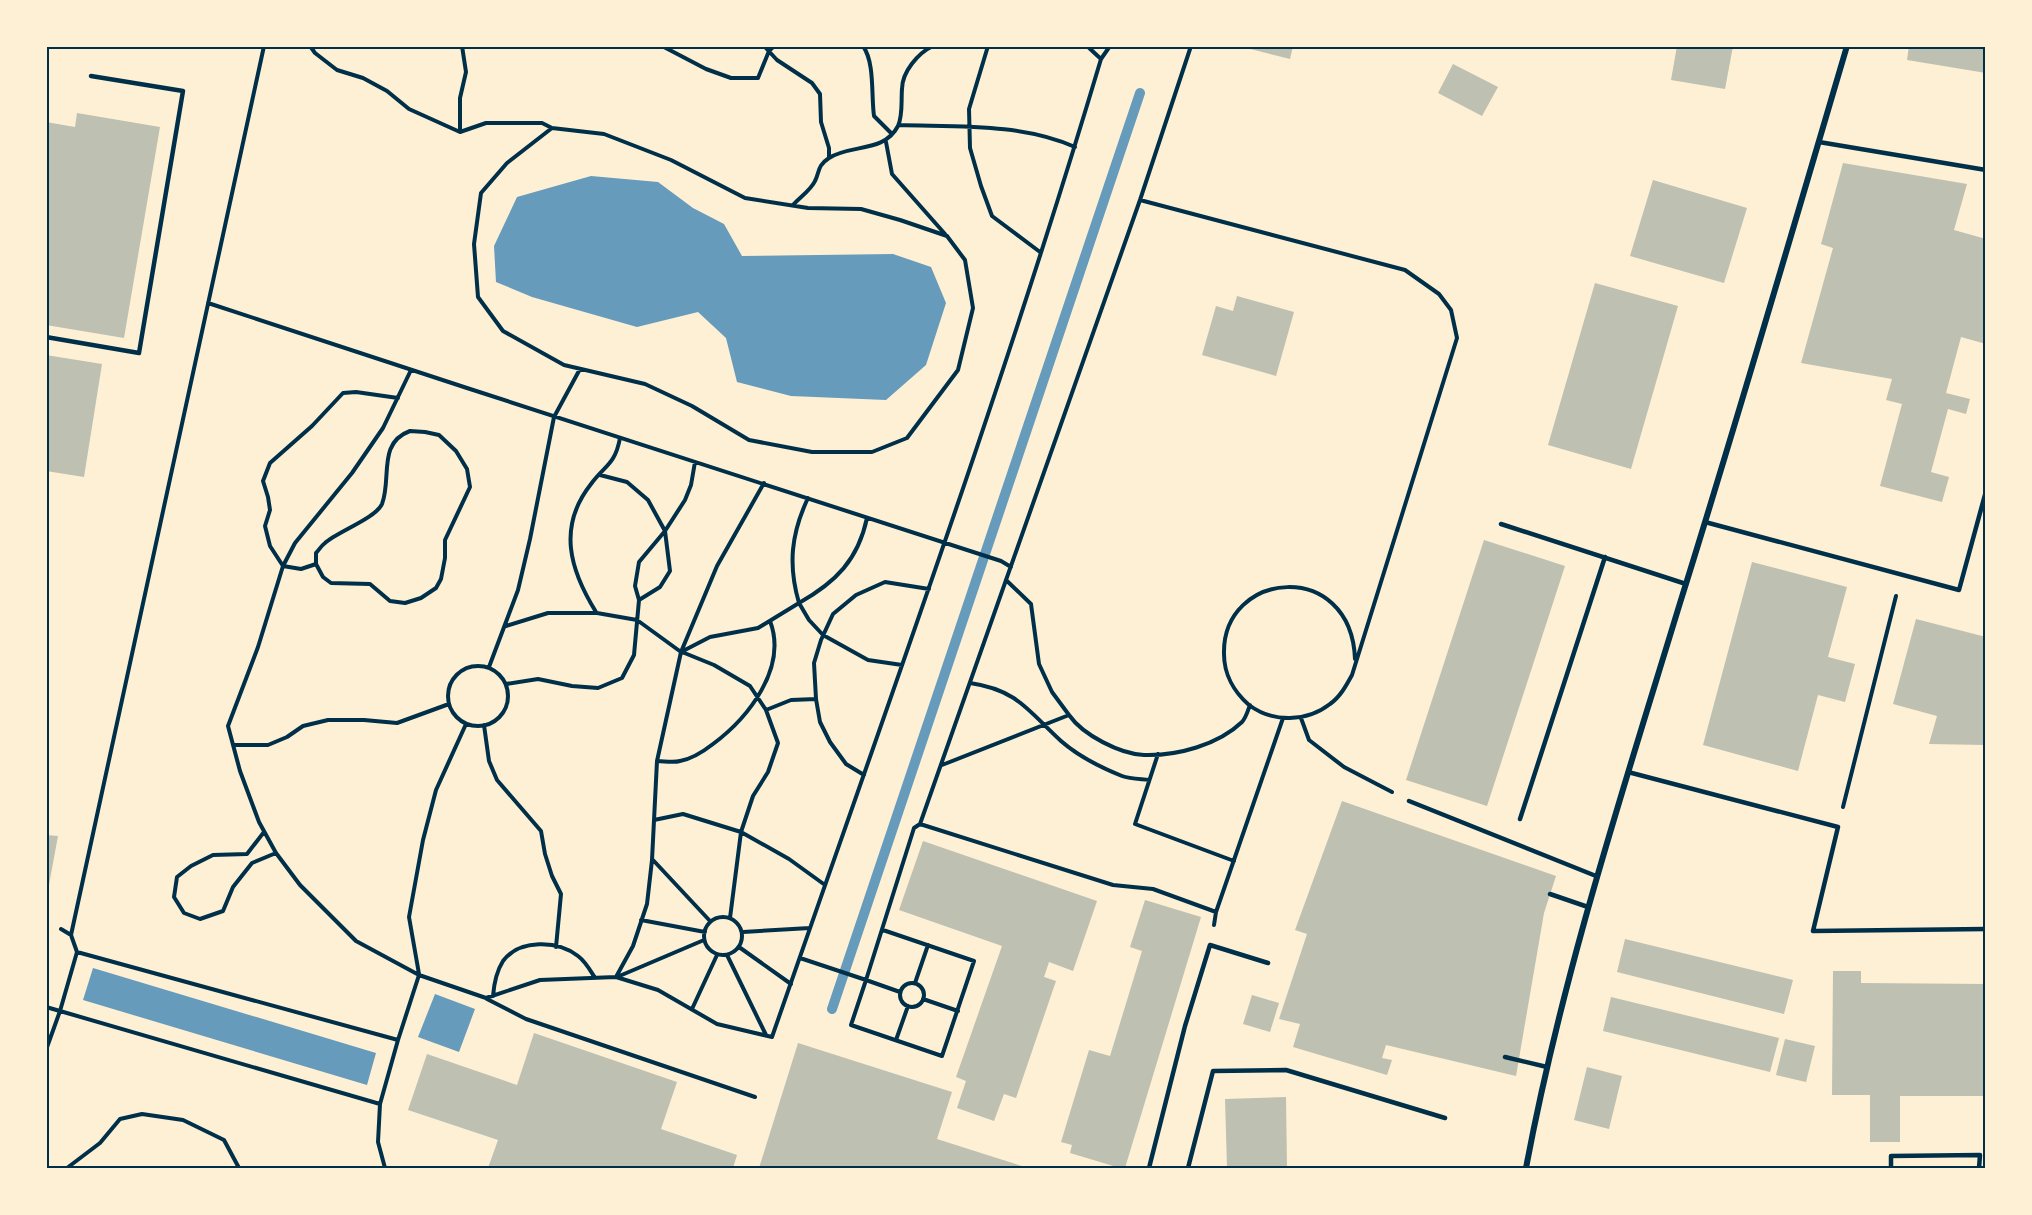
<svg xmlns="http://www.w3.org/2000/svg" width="2032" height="1215" font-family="Manrope,sans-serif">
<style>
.water{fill:#669bbc}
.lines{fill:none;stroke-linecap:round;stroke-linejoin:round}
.stream{stroke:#669bbc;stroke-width:10}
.building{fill:#bec0b2}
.path{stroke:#003049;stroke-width:4}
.service{stroke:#003049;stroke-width:4.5}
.minor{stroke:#003049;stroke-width:6}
.neatline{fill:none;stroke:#003049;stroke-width:2}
</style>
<rect width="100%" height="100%" fill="#fdf0d5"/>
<path class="water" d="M591 176 658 182 693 208 724 224 742 256 893 254 931 267 946 303 926 365 886 400 791 396 737 382 726 338 698 312 637 327 532 297 496 282 494 246 517 197Z
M93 968 376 1053 367 1085 83 1000Z
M435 994 475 1009 459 1052 418 1037Z"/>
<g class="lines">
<path class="stream" d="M832 1009 1140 93"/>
</g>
<path class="building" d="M1239 46H1293L1290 59Z
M1677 46H1733L1725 89 1671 80Z
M1909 46H1986V73L1907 60Z
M1453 64 1498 87 1482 116 1438 93Z
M77 113 160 127 124 338 46 325V122L75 127Z
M1843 163 1967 184 1954 230 1986 239V344L1961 337 1946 393 1970 399 1966 414 1948 409 1931 472 1949 477 1942 502 1880 486 1902 404 1886 400 1892 379 1801 363 1833 248 1821 244Z
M1653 180 1747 208 1724 283 1630 256Z
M1595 283 1678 306 1631 469 1548 445Z
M1237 296 1294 312 1276 376 1202 355 1216 306 1233 311Z
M46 355 102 364 84 477 46 471Z
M1484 540 1565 566 1487 806 1406 780Z
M1752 562 1847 587 1828 657 1855 664 1845 702 1818 695 1798 771 1703 745Z
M1916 619 1986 637V745L1929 744 1937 716 1893 704Z
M1342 801 1556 876 1544 913 1516 1076 1386 1045 1382 1058 1392 1060 1387 1075 1293 1047 1300 1024 1279 1019 1307 934 1295 930Z
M46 835 58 836 48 890H46Z
M923 841 1097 901 1073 971 1049 962 1044 977 1056 981 1016 1098 1004 1094 994 1121 957 1108 966 1081 956 1077 1002 946 899 910Z
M1145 900 1201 917 1125 1168H1120L1070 1153 1072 1145 1061 1142 1089 1050 1110 1056 1142 951 1130 947Z
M1625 939 1793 980 1784 1014 1617 972Z
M1833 971H1861V983L1986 984V1096H1900V1142H1870V1095H1832Z
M1252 995 1279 1003 1270 1032 1243 1024Z
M1611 997 1779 1038 1770 1072 1603 1031Z
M534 1033 677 1082 661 1129 737 1155 733 1168H488L498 1140 408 1110 427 1054 517 1085Z
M1785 1039 1815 1046 1806 1082 1776 1075Z
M798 1043 952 1092 937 1139 1028 1168H759Z
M1587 1067 1622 1076 1609 1129 1574 1120Z
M1286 1097 1287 1168H1227L1225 1099Z"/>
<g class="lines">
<path class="path" d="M310 46 315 53 337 70 363 78 387 91 409 109 460 132 486 123H542L552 128 604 134 671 160 745 198 808 208 861 209 900 220 947 236 965 260 973 308 958 370 907 438 872 452H812L749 440 692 406 645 384 564 365 503 331 478 297 474 244 481 193 507 163 552 128
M662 46 706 69 731 78H758L769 51 774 46
M764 46 777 60 812 83 820 94 821 122 829 148V158
M863 46C875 63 871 95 874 116L892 134
M988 46 969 109 970 148 981 186 992 216 1040 252
M1087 46 1101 59
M899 125C957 127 1021 123 1075 147
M460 132V98L466 72 462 46
M886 142 892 174 945 234
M1140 200 1405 270 1439 294 1451 310 1457 338 1352 675C1346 686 1340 697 1330 704 1307 722 1273 723 1249 705 1234 692 1224 674 1224 654 1222 570 1351 558 1355 659
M793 205C799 198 811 190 815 181 820 171 817 166 829 158 851 144 884 153 898 126 903 115 901 101 902 89 902 72 918 53 933 46
M208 303C472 390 736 476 1001 561L1011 567
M411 370 383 428 352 473 295 543 283 566 258 647 228 726 240 771 259 822 276 853 300 885 356 941 419 975
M410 431 425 432 439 435 456 451 467 469 470 487 445 540V558L441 579 436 588 421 598 405 603 390 601 370 584 331 583 323 577 316 564V553C319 550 321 546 325 543 337 532 376 518 382 504 392 478 377 443 410 431Z
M600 475 627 482 648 500 665 531 670 571 660 587 639 600
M867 518C858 560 836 582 799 603L809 620 823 635 868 660 902 665
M316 564 301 569 283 566 270 546 265 526 270 510 268 497 263 481 270 463 312 426 343 393 356 392 398 398
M1006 580 1031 604 1039 664 1052 692 1069 715
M596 612C570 570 557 527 591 484 605 465 615 465 620 438
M506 626 548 613H597L637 620 681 652 710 637 758 628 799 603C788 565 791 534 808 498
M682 652 714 665 750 686 766 710 778 743 768 772 753 796 741 832 730 918
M448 696a30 30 0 1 1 60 0a30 30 0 1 1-60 0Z
M489 667 518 590 530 539 554 417 580 369
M970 683C1018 690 1028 711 1061 741 1077 755 1102 768 1122 776 1130 779 1141 779 1149 780
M506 684 538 679 572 686 598 688 622 678 634 655 639 600 635 586 639 562 665 531 685 500 691 485 695 462
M766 710 791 700 816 699
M1301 718 1309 740 1344 767 1392 792
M484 725 489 761 497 780 541 831 545 854 552 876 561 894 556 947
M233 745H268L287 737 303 726 328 720H364L397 723 449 704
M1158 754 1135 824 1234 861
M657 761C664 761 673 763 680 761 692 759 704 751 713 744 748 718 788 668 770 621
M942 765 1069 715C1083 735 1120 754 1144 755 1177 756 1218 745 1242 722 1246 718 1248 710 1250 705
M864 775 846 764 830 742 820 722 816 699 814 663 821 640 833 614 856 595 885 582 929 589
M1843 807 1896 596
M654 820 683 814 741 832 789 859 825 885
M920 824 1113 885 1153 889 1216 912
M264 832 247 854 213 855 191 866 177 877 174 897 184 913 200 919 223 911 233 887 252 863 276 853
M653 860 710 921
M704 936a19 19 0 1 1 38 0a19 19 0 1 1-38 0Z
M641 920 705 932
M1214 925 1216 912 1283 718
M61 929 71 935 77 952 398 1040 380 1104 60 1011 77 952
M883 930 974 961 942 1056 851 1025 866 980 900 992
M743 932 810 928
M71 935 264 46
M739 947 791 984
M727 955 766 1035
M800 958 866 980 914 828 920 824 1140 200 1191 46
M419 974 409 917 423 840 436 790 466 724
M616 977 633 946 647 904 652 860 657 761 681 652 717 566 764 483
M617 977 704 940
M915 983 928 945
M900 995a12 12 0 1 1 24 0a12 12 0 1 1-24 0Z
M493 996C494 984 496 972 503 961 519 939 558 940 578 956 586 962 590 970 595 978
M487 999 526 1019 755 1097
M923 999 958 1011
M46 1007 60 1011 46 1050
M692 1009 717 955
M398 1040 419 975 486 998 540 980 616 977 658 990 717 1024 772 1037C885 712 1003 388 1101 59L1110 46
M896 1040 908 1006
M380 1104 378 1142 385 1168
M67 1168 100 1143 120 1119 142 1114 183 1120 224 1140 239 1168"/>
<path class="service" d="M142 46H149
M1819 142 1986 170
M46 337 139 353 183 91 91 76
M1705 522 1959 590 1986 491
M1501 524 1686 584
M1628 772 1838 827 1813 931 1986 929
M1409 801 1596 876
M1520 819 1605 557
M1550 894 1588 907
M1505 1057 1547 1067
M1149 1168 1185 1026 1210 945 1268 963
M1188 1168 1213 1071 1286 1070 1445 1118
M1891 1168V1156L1980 1155 1979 1168"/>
<path class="minor" d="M1526 1168C1562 976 1623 790 1680 603 1738 418 1792 232 1847 46"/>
</g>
<rect width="2032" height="1215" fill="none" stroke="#fdf0d5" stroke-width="96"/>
<rect x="48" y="48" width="1936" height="1119" class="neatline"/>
</svg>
